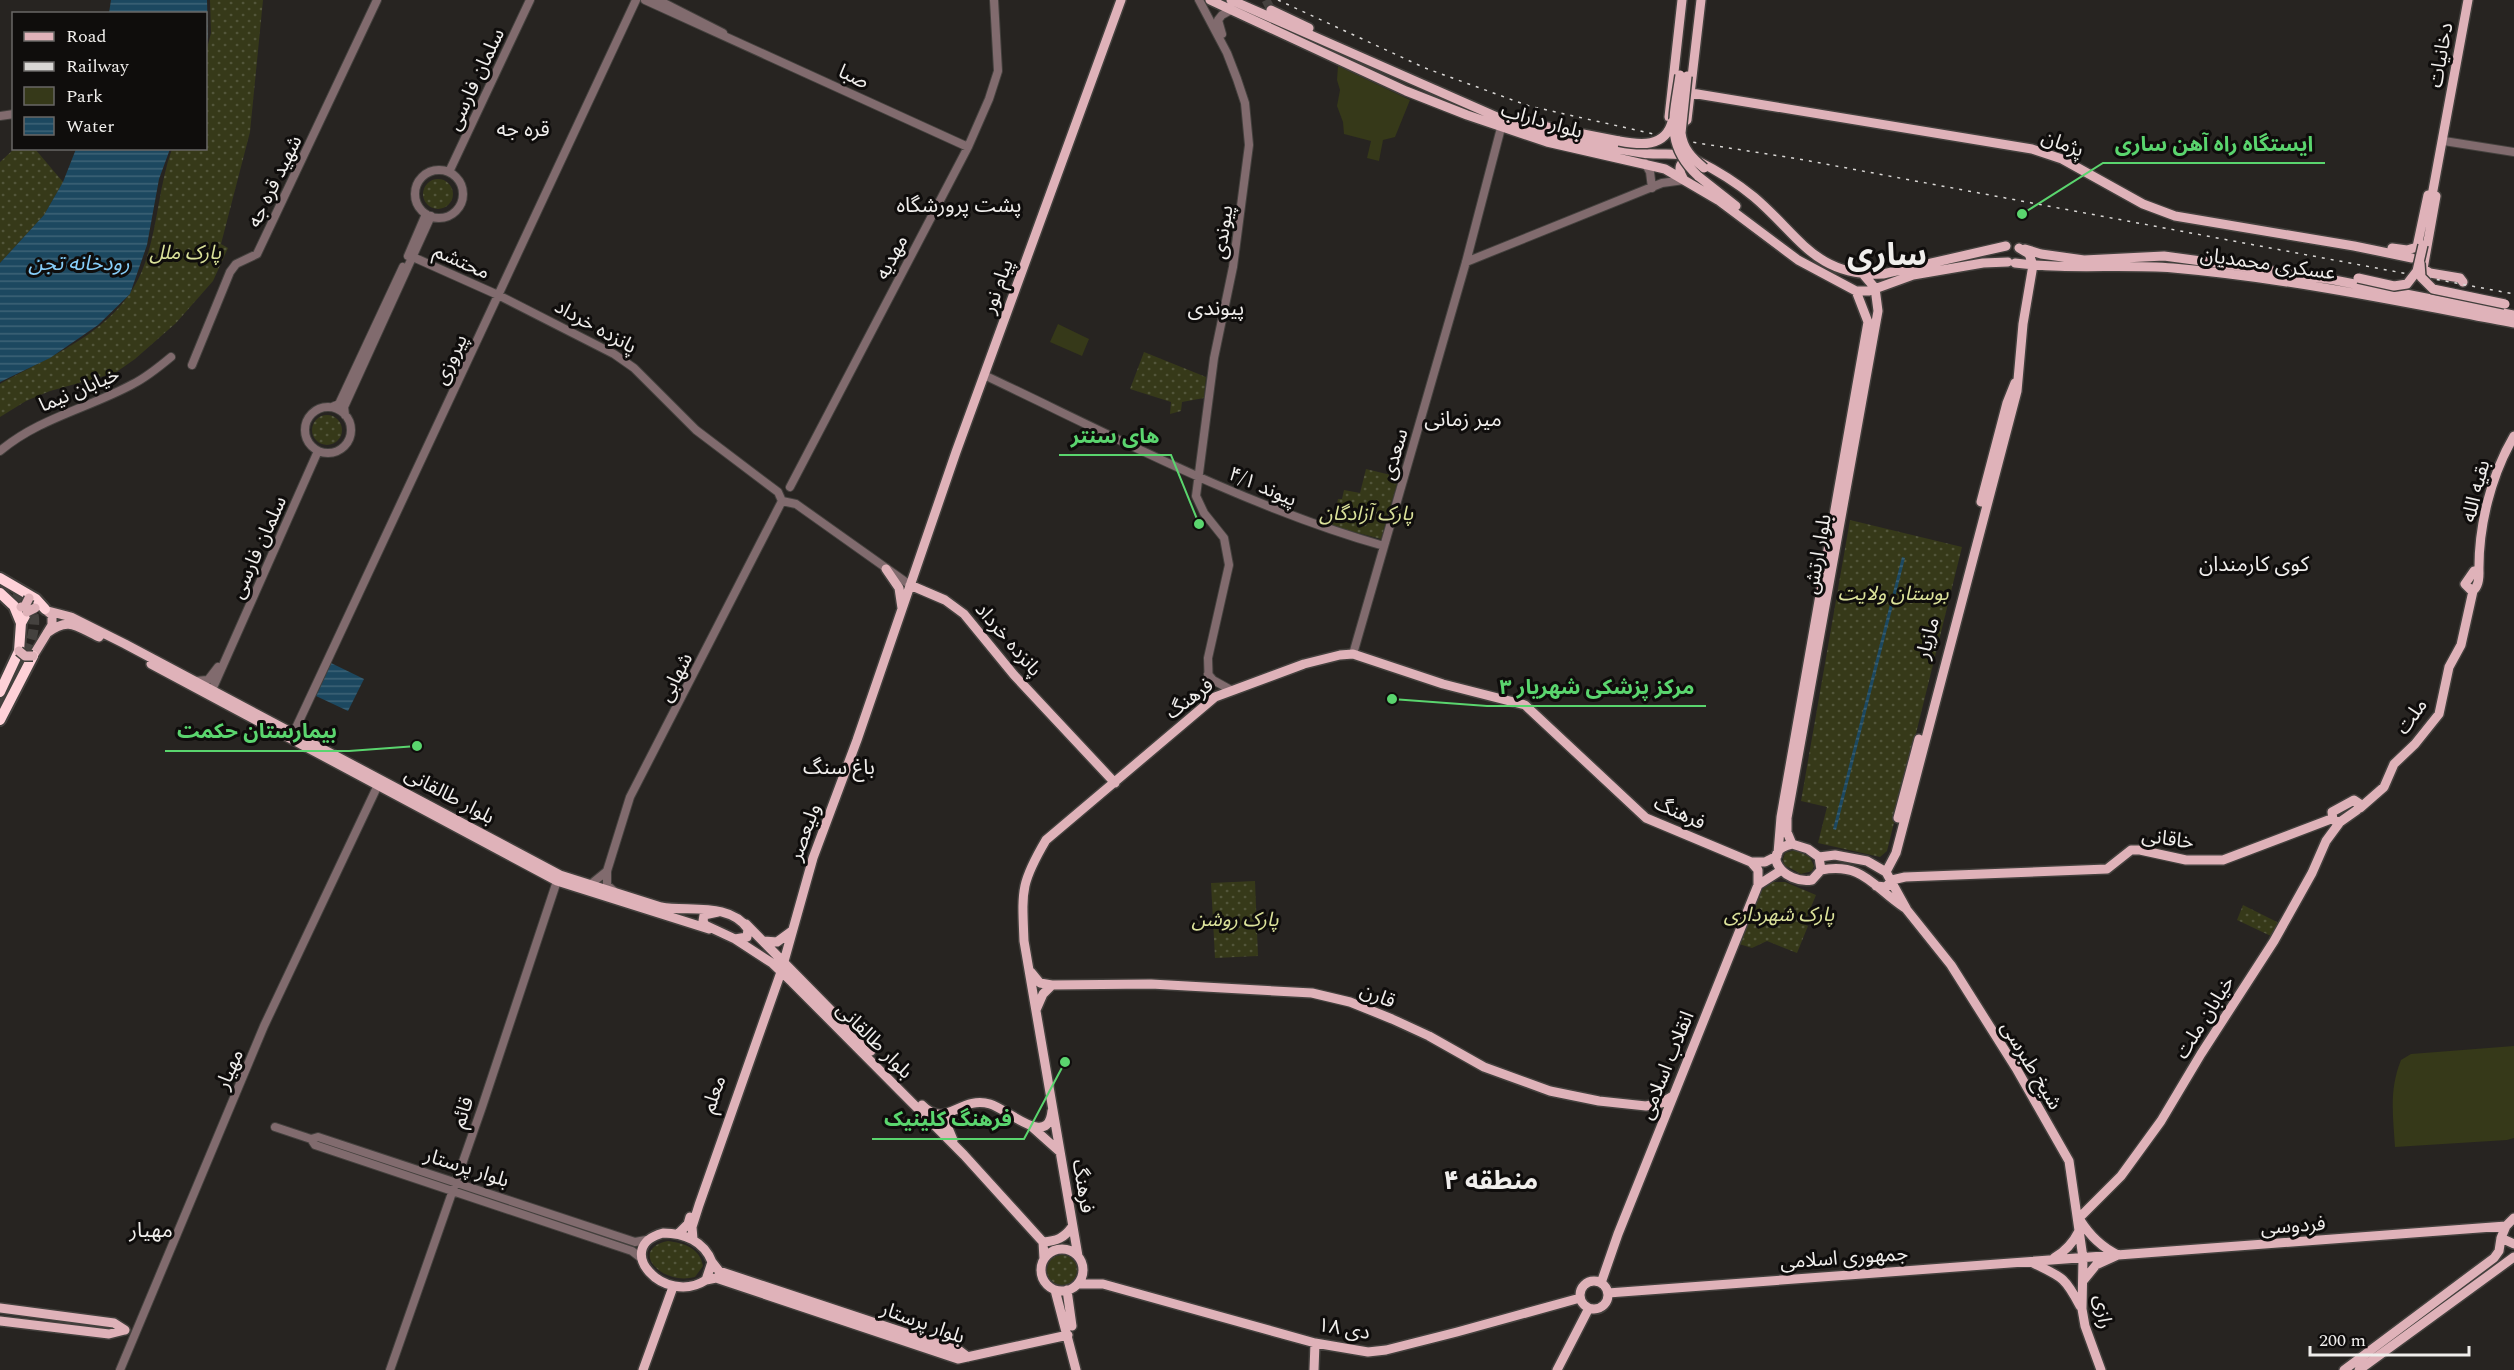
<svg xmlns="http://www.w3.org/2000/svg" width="2514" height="1370" font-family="Spectral,'Noto Sans Arabic',serif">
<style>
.green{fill:url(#green-dots)}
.pitch{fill:#363919}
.water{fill:url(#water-rules)}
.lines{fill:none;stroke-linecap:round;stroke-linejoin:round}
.major-tunnel{stroke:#45423f;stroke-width:9;stroke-dasharray:9 4.5;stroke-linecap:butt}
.highway-tunnel{stroke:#45423f;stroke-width:10;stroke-dasharray:10 5;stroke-linecap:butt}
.minor-casing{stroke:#43403d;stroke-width:10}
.major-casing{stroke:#43403d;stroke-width:12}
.highway-casing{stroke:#43403d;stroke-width:14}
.minor{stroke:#816b6e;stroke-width:8}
.major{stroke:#dfb2b9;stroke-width:9}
.highway{stroke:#fed1d8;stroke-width:10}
.rail{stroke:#d9d7d5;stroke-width:1.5;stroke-dasharray:3 6;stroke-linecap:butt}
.major-bridge-casing{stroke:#43403d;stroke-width:12;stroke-linecap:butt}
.major-bridge{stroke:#dfb2b9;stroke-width:9}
.labels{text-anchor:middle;stroke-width:6;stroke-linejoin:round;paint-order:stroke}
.street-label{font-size:20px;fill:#f0eeec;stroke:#0f0d0c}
.park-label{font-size:20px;font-style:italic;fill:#dbe29a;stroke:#0f0d0c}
.neighbourhood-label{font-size:21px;fill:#f0eeec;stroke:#0f0d0c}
.water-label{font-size:21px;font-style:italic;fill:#88cffa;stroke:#0f0d0c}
.district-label{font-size:26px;font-weight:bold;fill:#f0eeec;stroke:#0f0d0c}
.town-label{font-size:32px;font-weight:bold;fill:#f0eeec;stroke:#0f0d0c}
.leader{fill:none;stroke:#5ad56e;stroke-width:2}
.callout-dot{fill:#5ad56e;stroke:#0f0d0c;stroke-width:2}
.callout-label{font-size:21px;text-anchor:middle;font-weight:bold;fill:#5ad56e;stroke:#0f0d0c;stroke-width:6;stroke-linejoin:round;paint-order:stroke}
</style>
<defs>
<pattern id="green-dots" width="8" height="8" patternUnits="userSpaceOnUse" patternTransform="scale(1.5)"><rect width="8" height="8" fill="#363919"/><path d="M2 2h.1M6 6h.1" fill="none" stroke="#53563b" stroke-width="1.8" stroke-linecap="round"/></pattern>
<pattern id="water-rules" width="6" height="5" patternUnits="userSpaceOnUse" patternTransform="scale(1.5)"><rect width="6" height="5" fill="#1c4860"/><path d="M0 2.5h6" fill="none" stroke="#3d6377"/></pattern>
</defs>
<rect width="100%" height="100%" fill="#272421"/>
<path class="green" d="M210 0H263L250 132 221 244 228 248 213 281 176 323 135 359 115 373 50 391 26 401 0 417V384C57 352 124 329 146 260 158 224 159 185 172 149L206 148V52L211 33Z
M14 149H35L63 182 44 215 0 263V162Z
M423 194a15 15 0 1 1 30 0a15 15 0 1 1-30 0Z
M1144 352 1206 377 1204 398 1182 402 1181 411 1170 414 1171 402 1130 389Z
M312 430a15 15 0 1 1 30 0a15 15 0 1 1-30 0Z
M1366 469 1399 477 1381 539 1332 526 1338 499H1342L1344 490 1360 493Z
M1850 520 1962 547 1887 851 1880 857 1818 843 1827 807 1801 801Z
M1795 850 1810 857 1814 866 1812 871 1801 874 1784 865 1783 859 1785 853Z
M1255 881 1258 956 1215 958 1211 883Z
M1773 882H1785L1816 895 1804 924 1808 926 1797 953 1767 941 1752 948 1736 943C1745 924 1753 891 1773 882Z
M2243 905 2281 924 2273 937 2237 920Z
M668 1241C684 1243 700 1248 703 1266L695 1277C661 1286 628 1249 668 1241Z
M1047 1270a15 15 0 1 1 30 0a15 15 0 1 1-30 0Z"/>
<path class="pitch" d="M1338 66 1410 100 1395 137 1383 140 1379 161 1367 158 1371 141 1344 134 1343 122 1337 106 1340 90 1337 80Z
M1058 324 1089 339 1082 356 1050 342Z
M2514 1046V1138L2507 1140 2395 1147C2393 1115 2389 1090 2401 1060L2411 1054Z"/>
<path class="water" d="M111 0H207L208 37 206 45V14L109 13Z
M76 149H170L159 179 147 245 130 294 98 325 50 358 0 382V263L44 215 63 182Z
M1902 557 1905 558 1836 830 1833 829Z
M331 663 364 679 348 711 316 696Z"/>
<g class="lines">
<path class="major-tunnel" d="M1266 0 1271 10"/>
<path class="highway-tunnel" d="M0 587C9 593 20 597 28 604 49 625 11 685 0 706"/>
<defs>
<path id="minor" d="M645 0 968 147
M658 0 723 33
M1199 0 1227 53 1237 79 1245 103 1249 145 1233 267 1214 358 1196 496 1204 513 1224 538 1229 565 1208 658 1209 690 1204 695H1200
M1222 34 1218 20 1222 15 1231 10
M0 116 14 114
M2444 141 2514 152
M1645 163 1650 172 1652 188
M415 194a24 24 0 1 1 48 0a24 24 0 1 1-48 0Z
M449 172 530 0
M408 256 426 214
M413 257 498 295 614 354 634 368 696 430 778 492 782 501
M1466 262 1662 183 1684 180
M192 365 230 272 236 264 257 254 377 0
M984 375C1115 437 1244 506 1384 546
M305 430a23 23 0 1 1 46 0a23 23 0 1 1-46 0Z
M332 407 339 404 403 267
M345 415 344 407 431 216
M0 451C39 418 89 408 133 384 147 377 159 367 171 357
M790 487 968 147 989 99 998 71 994 0
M782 501 796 504 910 585
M1353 654 1466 262 1501 128
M1208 674 1213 680 1231 690
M195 681 208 680 218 667
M212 690 318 451
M294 732 636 0
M586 884H591L607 871
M614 891 607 885V871L630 797 782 501
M275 1127 311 1139 315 1145 632 1251 641 1258
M311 1139 318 1137 635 1242 646 1240
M120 1370 264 1026 378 785
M390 1370 482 1107 557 881"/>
<path id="major" d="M1210 0 1406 91 1467 115 1547 142 1665 169 1718 200 1798 260 1856 291H1869L1913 275 1983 263 2008 262
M1231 0 1504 120C1549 134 1595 146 1642 153 1660 156 1680 150 1696 160 1716 170 1737 183 1754 197 1800 236 1815 277 1883 274L2006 246
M1682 0 1669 117 1674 125 1679 126 1687 120 1701 0
M1271 10 1309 28
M1673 90 2032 149 2062 159 2143 204 2175 216 2354 246 2412 258
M1542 126 1619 141
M1698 176 1736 206
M1683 178C1677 168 1680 161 1691 157
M2436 196 2423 269 2430 273 2460 278 2463 282
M2431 201 2468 0
M2392 248 2407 250 2417 247 2428 195
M2025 249 2041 254 2084 260 2164 256 2246 267 2334 280 2514 315
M2015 263C2068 270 2120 264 2173 268 2288 278 2402 302 2514 323
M1981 502 2007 403 2015 383
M886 569 899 588 902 608
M2474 571 2479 573C2479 579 2478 588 2472 591L2465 584Z
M2479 573C2478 527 2491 475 2514 436
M910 585 945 600 964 614 1014 675 1115 783
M48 611 71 617 125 644 560 875 661 907C688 912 730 902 748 929L747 937 735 939 705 925 703 921 704 915 718 912
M47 633C69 616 77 627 99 637
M33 656 52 625V615L46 610
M151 664 557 881 709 929
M2354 800 2360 804 2357 810 2340 822 2333 820 2332 812Z
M2360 808 2384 787 2394 764 2415 744 2439 714 2449 667 2461 645 2473 591
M1898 818 1919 739
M1792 844 1787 832V818L1878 311 1875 288 1863 274
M1792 844 1808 849 1819 857 1821 870 1812 880C1784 885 1758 851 1792 844Z
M1778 853 1781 817 1868 322 1856 291
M1819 857 1835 855 1867 861 1886 872 1907 910 1951 965 2016 1068 2069 1161 2083 1258 2082 1309 2085 1326 2101 1370
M1751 862 1758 870V885
M1821 870C1863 862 1873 887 1905 908
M1886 872 1896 853 2017 391 2023 324 2033 265 2029 254 2019 248
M1876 886 1886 887 1892 880 1905 877 2107 869 2131 850H2140L2186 860H2223L2331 819
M746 924 871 1051
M735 939 772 963 792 982 964 1155 1043 1242 1044 1259
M764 941 777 942 792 931
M1031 972 1040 983 1052 985 1151 984 1312 993 1350 1002 1392 1019 1429 1036 1484 1067 1550 1091 1599 1101 1646 1106 1661 1103 1673 1096
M1036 1010 1043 994 1052 985
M922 1105C946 1130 960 1095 990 1104 1008 1109 1048 1149 1052 1111
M951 1112 946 1123 953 1140
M1032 1127 1060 1152
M2079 1218 2121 1176 2161 1121 2201 1054 2274 941 2312 873 2326 841 2340 822
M2514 1218 2506 1226 2501 1238 2514 1244
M2080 1220C2090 1236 2101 1247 2118 1255L2096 1265 2083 1281
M663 1233C684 1233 704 1241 712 1262L706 1280C664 1307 611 1247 663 1233Z
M678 1234 688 1224 690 1217
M693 1239 692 1227 699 1205 781 972 813 858 857 740 956 452 1121 0
M1043 1242C1057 1241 1064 1238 1072 1227
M1041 1270a21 21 0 1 1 42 0a21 21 0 1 1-42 0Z
M1078 1256 1024 941C1022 891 1020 884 1046 840L1215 697 1304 664 1340 655 1353 654 1443 684 1525 705 1646 818 1751 862H1765L1777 856
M2054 1258C2066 1251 2073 1243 2079 1231
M712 1262 719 1271 960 1351 968 1357
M2033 1263C2062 1277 2065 1277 2080 1306
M706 1280 716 1278 958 1359 1068 1335
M1580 1295a14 14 0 1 1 28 0a14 14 0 1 1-28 0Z
M1601 1283 1618 1234 1758 885 1780 871
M1078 1284H1103L1315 1343 1368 1352 1386 1350 1457 1332 1580 1298
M1055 1290 1076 1370
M1067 1290 1072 1326
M1608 1293 2506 1226
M0 1308 114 1323 125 1330
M0 1321 109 1334 125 1330
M643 1370 673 1287
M1314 1370 1315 1343
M1557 1370 1589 1308
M2344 1370 2494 1258 2499 1251 2501 1238
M2359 1370 2514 1257"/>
<path id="highway" d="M0 578 36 599 45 609
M0 593 14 606 21 623
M0 692 19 651 21 623 27 612
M0 720 33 656"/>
</defs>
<use href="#minor" class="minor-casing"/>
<use href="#major" class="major-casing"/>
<use href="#highway" class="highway-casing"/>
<use href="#minor" class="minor"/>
<use href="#major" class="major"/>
<use href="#highway" class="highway"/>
<path class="rail" d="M1278 0 1425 68 1529 106 1685 141 1799 159 2514 294"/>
<defs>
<path id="major-bridge" d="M1680 75C1674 117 1664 144 1698 176
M1687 76 1681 133C1683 149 1692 158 1704 168
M1619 141C1640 145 1665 148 1672 122
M2420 263 2421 277 2433 289 2505 304
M2358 278 2394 286 2407 284 2417 271 2423 245
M21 607 25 606 29 598
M27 612 35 608
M19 651 25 656H33"/>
</defs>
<use href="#major-bridge" class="major-bridge-casing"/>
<use href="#major-bridge" class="major-bridge"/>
</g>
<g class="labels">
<g class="street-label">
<text transform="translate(2440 55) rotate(-80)" y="7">دخانیات</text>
<text transform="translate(854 76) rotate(25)" y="7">صبا</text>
<text transform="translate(475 79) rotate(-65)" y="7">سلمان فارسی</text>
<text transform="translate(1542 120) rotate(16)" y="7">بلوار داراب</text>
<text transform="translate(2063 143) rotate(21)" y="7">پژمان</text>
<text transform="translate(274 181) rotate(-64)" y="7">شهید قره جه</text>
<text transform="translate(1222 232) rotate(-82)" y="7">پیوندی</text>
<text transform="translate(891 257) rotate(-62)" y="7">مهدیه</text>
<text transform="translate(462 261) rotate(24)" y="7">محتشم</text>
<text transform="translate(2268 263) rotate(8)" y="7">عسکری محمدیان</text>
<text transform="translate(997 286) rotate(-70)" y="7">پیام نور</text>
<text transform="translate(596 326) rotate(29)" y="7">پانزده خرداد</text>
<text transform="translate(450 359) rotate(-65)" y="7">پیروزی</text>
<text transform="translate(79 389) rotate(-23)" y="7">خیابان نیما</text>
<text transform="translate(1394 454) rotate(-74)" y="7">سعدی</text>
<text transform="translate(1263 486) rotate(23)" y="7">پیوند ۴/۱</text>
<text transform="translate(2475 491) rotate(-76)" y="7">بقیه الله</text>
<text transform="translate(258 547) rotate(-66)" y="7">سلمان فارسی</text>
<text transform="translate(1817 554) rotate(-80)" y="7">بلوار ارتش</text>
<text transform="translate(1927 638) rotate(-75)" y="7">مازیار</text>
<text transform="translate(1009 639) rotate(49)" y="7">پانزده خرداد</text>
<text transform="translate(675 677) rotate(-63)" y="7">شهابی</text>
<text transform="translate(1189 698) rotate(-37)" y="7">فرهنگ</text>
<text transform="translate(2411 716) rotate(-54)" y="7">ملت</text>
<text transform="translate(450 795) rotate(28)" y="7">بلوار طالقانی</text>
<text transform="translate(1680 812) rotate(25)" y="7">فرهنگ</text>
<text transform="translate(804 832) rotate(-70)" y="7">ولیعصر</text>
<text transform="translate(2168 838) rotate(8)" y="7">خاقانی</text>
<text transform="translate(1378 995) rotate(22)" y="7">قارن</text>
<text transform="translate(2204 1017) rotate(-58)" y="7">خیابان ملت</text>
<text transform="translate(875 1040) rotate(45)" y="7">بلوار طالقانی</text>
<text transform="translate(1666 1065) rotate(-68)" y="7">انقلاب اسلامی</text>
<text transform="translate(2032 1065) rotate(59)" y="7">شیخ طبرسی</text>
<text transform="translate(229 1069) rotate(-67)" y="7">مهیار</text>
<text transform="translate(713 1094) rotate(-71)" y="7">معلم</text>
<text transform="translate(462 1112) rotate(-71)" y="7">قائم</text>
<text transform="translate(467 1167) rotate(18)" y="7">بلوار پرستار</text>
<text transform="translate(1084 1186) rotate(81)" y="7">فرهنگ</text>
<text transform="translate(2293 1225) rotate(-4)" y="7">فردوسی</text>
<text transform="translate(1844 1257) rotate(-4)" y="7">جمهوری اسلامی</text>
<text transform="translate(2104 1312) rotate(82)" y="7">رازی</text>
<text transform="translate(923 1322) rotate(20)" y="7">بلوار پرستار</text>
<text transform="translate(1344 1328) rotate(9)" y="7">۱۸ دی</text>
</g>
<g class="park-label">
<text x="185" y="259">پارک ملل</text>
<text x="1366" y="520">پارک آزادگان</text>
<text x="1893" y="600">بوستان ولایت</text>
<text x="1779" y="921">پارک شهرداری</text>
<text x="1235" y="926">پارک روشن</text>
</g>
<g class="neighbourhood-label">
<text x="523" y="136">قره جه</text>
<text x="959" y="212">پشت پرورشگاه</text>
<text x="1216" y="315">پیوندی</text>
<text x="1463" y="426">میر زمانی</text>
<text x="2254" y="571">کوی کارمندان</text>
<text x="839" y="774">باغ سنگ</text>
<text x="151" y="1237">مهیار</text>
</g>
<g class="water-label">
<text x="79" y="270">رودخانه تجن</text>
</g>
<g class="district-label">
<text x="1491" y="1189">منطقه ۴</text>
</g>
<g class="town-label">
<text x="1887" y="265">ساری</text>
</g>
</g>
<path class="leader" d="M2022 214L2103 163H2325M1199 524L1171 455H1059M1392 699L1487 706H1706M417 746L349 751H165M1065 1062L1024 1139H872"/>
<g class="callout-dot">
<circle cx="2022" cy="214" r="6"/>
<circle cx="1199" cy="524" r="6"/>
<circle cx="1392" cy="699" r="6"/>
<circle cx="417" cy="746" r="6"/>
<circle cx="1065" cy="1062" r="6"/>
</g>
<g class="callout-label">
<text x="2214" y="151">ایستگاه راه آهن ساری</text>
<text x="1115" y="443">های سنتر</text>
<text x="1597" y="694">مرکز پزشکی شهریار ۳</text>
<text x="257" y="738">بیمارستان حکمت</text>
<text x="948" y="1126">فرهنگ کلینیک</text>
</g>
<rect x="12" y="12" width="195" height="138" fill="#0f0d0c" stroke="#696766" stroke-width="1.5"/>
<rect x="24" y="32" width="30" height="9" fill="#dfb2b9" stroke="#696766" stroke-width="1.5"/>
<text x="66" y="42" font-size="18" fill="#f0eeec">Road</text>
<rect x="24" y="62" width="30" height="9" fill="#d9d7d5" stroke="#696766" stroke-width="1.5"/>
<text x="66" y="72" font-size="18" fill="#f0eeec">Railway</text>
<rect x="24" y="87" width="30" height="18" fill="#363919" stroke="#696766" stroke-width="1.5"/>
<text x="66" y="102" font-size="18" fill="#f0eeec">Park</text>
<rect x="24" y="117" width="30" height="18" fill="url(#water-rules)" stroke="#696766" stroke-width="1.5"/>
<text x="66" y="132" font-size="18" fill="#f0eeec">Water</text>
<path d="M2310 1346v9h159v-9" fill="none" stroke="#f0eeec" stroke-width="3"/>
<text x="2319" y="1346" font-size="18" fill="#f0eeec" stroke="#0f0d0c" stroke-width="4.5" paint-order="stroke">200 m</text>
</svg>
